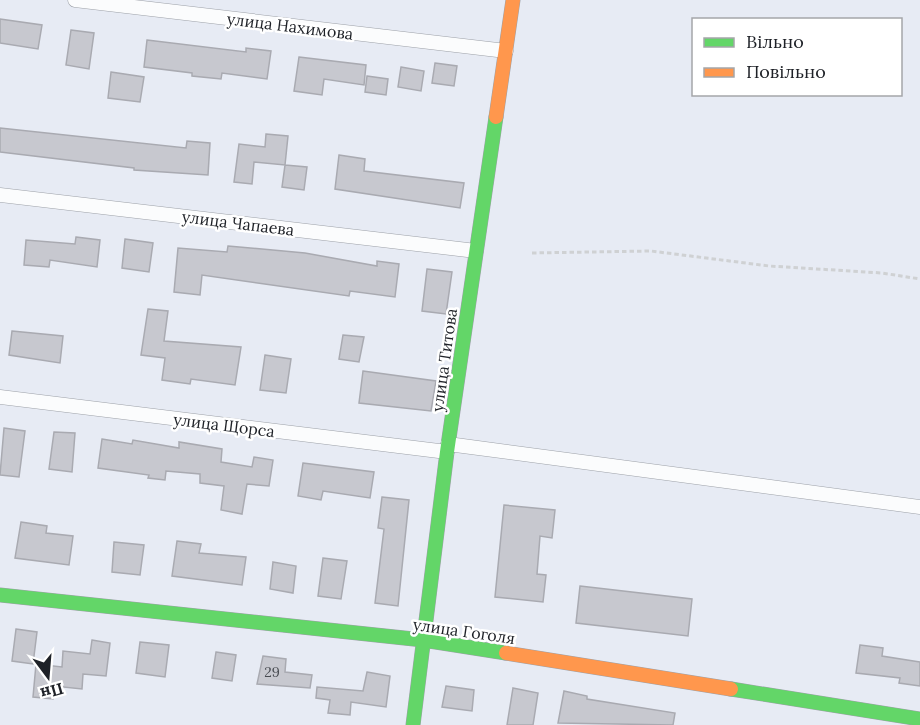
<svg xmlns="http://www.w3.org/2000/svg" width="920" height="725" font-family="Lora,serif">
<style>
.building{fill:#c7c8cf;stroke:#a9aab1;stroke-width:1.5}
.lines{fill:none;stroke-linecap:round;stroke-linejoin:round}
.street-casing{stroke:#9da1a8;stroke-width:15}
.fast-casing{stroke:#9da1a8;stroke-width:15}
.slow-casing{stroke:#9da1a8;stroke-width:15}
.path{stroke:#cfd1d3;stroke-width:3;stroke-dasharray:4.5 3;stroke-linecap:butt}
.street{stroke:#fbfcfd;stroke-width:14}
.fast{stroke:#63d668;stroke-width:14}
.slow{stroke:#ff974d;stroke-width:14}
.labels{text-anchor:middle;stroke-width:5;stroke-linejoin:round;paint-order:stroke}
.number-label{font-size:14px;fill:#484b51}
.street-label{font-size:16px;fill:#1e2127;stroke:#fff}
</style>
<rect width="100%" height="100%" fill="#e7ebf4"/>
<path class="building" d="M0 19 42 25 38 49 0 43Z
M71 30 94 33 89 69 66 65Z
M147 40 246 52V48L271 51 267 79 222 73 221 79 192 76V73L144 67Z
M299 57 366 65 364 85 324 79 322 95 294 91Z
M435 63 457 66 454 86 432 83Z
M401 67 424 71 421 91 398 87Z
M111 72 144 77 140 102 108 98Z
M367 76 388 79 386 95 365 92Z
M0 128 186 148 187 141 210 143 208 175 134 170V168L0 152Z
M266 134 288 136 285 165 254 162 252 184 234 182 239 144 265 147Z
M339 155 365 159 364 171 464 183 460 208 335 189Z
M285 165 307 167 304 190 282 187Z
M76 237 100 240 97 267 50 260 49 267 24 265 26 240 75 244Z
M125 239 153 243 149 272 122 268Z
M228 246 305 253 377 266V261L399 264 395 297 350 291 349 296 202 275 200 295 174 292 178 248 227 252Z
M427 269 452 272 446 314 422 311Z
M148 309 168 311 164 341 241 347 235 385 191 379 190 384 162 380 165 358 141 355Z
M12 331 63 336 60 363 9 355Z
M343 335 364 337 359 362 339 359Z
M265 355 291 359 286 393 260 390Z
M363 371 436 381 431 411 359 403Z
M4 428 25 431 19 477 0 475Z
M54 432 75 433 72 472 49 469Z
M102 439 132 444 133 440 179 448V442L222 449 221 462 252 467 254 457 273 460 269 486 247 484 242 514 221 510 224 486 200 483V474L166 471 165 480 148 478 149 475 98 468Z
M303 463 374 472 370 498 323 491 321 500 298 496Z
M382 497 409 500 398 606 375 603 384 529 378 528Z
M504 505 555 510 552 538 540 536 537 574 546 575 543 602 495 597Z
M21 522 47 526 46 533 73 536 69 565 15 558Z
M177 541 201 544 199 553 246 557 242 585 172 576Z
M114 542 144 545 140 575 112 572Z
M323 558 347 561 341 599 318 596Z
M273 562 296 566 293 593 270 589Z
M580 586 692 599 688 636 576 623Z
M16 629 37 632 33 664 12 661Z
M92 640 110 643 106 676 83 674 82 689 54 686 53 699 33 697 36 664 62 667 63 651 90 654Z
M140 642 169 645 165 677 136 673Z
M860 645 883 648 882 656 920 662V686L899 683 900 678 856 673Z
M216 652 236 655 232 681 212 678Z
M263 656 286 659 285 672 312 675 310 688 257 684Z
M367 672 390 676 386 707 351 702 350 715 328 713 330 700 316 698 317 687 363 691Z
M446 686 474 690 472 711 442 707Z
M513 688 538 693 533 725H507Z
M564 691 587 696V699L675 713 673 725 558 723Z"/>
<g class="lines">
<defs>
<path id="street" d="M75 0 506 51
M0 195 476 251
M0 397 447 452
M448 444 920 507"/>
<path id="fast" d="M0 595 423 640 506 653
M731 689 920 719
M413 725 447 452 496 117"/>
<path id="slow" d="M496 117 513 0
M506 653 731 689"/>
</defs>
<use href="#street" class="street-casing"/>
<use href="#fast" class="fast-casing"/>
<use href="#slow" class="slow-casing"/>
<path class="path" d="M532 253 651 251 769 266 882 273 920 279"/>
<use href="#street" class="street"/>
<use href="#fast" class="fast"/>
<use href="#slow" class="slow"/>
</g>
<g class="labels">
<g class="number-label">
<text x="272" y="677">29</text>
</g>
<g class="street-label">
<text transform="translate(290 26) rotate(7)" y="6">улица Нахимова</text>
<text transform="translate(238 223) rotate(7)" y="6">улица Чапаева</text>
<text transform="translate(444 360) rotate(-82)" y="6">улица Титова</text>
<text transform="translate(224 425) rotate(7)" y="6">улица Щорса</text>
<text transform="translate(464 631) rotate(8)" y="6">улица Гоголя</text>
</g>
</g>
<rect x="692" y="18" width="210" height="78" fill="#ffffff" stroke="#a5a6a9" stroke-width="1.5"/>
<rect x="704" y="38" width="30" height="9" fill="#63d668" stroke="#a5a6a9" stroke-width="1.5"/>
<text x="746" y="48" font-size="18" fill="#1e2127">Вільно</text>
<rect x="704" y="68" width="30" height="9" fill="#ff974d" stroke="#a5a6a9" stroke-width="1.5"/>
<text x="746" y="78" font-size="18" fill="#1e2127">Повільно</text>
<g transform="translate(48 677) rotate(164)" stroke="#ffffff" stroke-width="4.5" paint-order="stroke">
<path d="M0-4.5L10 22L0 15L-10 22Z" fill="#1e2127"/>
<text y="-9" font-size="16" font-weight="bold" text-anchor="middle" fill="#1e2127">Пн</text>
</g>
</svg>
